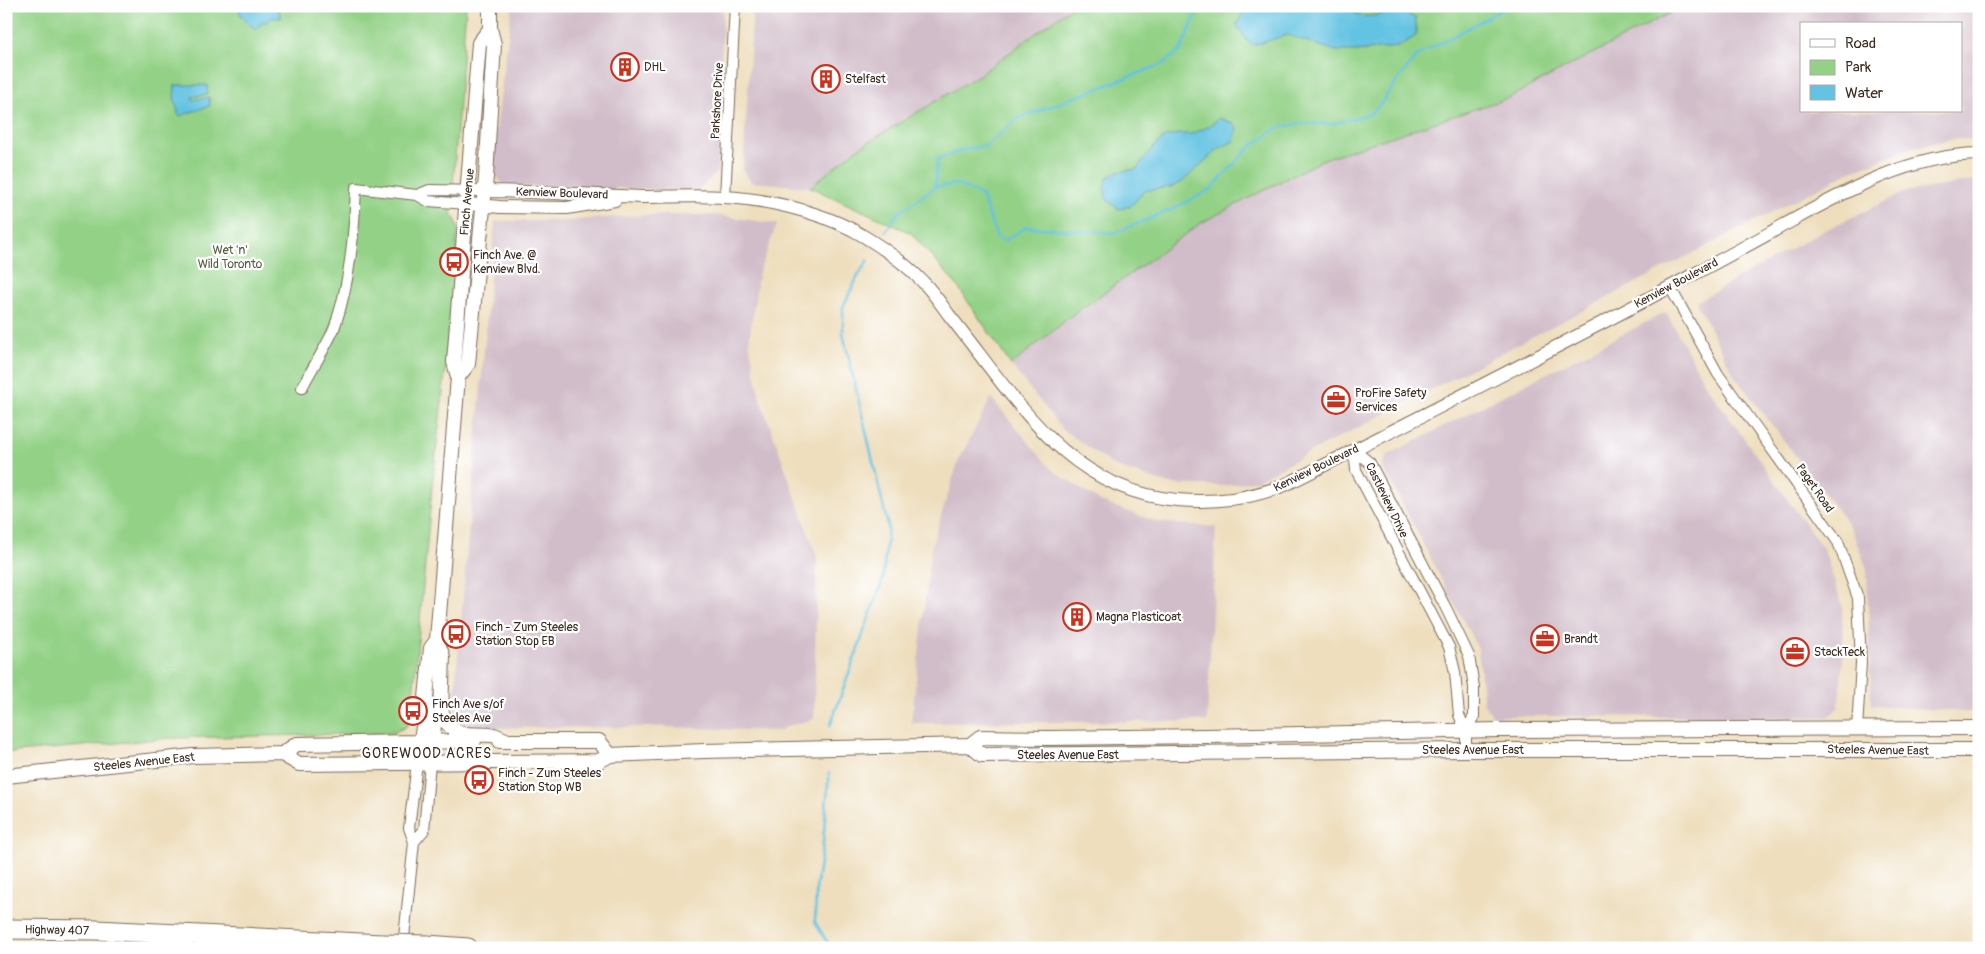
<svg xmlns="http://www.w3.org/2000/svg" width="1985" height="954" font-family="Pangolin,sans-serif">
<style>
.industrial{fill:#d1bdc9;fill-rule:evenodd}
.green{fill:#93d186;stroke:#677e52}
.water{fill:#64c3e2;stroke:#507680}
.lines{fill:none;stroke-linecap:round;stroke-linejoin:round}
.stream{stroke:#64c3e2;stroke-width:2.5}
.minor-casing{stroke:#7a6956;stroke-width:12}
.tertiary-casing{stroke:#7a6956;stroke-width:14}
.secondary-casing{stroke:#7a6956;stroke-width:16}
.motorway-casing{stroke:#7a6956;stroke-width:21}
.minor{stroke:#fff;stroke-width:10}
.tertiary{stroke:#fff;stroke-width:12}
.secondary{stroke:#fff;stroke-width:14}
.motorway{stroke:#fff;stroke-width:19}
.motorway-bridge-casing{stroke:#7a6956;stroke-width:21;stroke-linecap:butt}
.motorway-bridge{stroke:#fff;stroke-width:19}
.labels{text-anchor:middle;stroke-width:4.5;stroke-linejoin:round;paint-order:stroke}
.poi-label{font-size:12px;fill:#3b2a1e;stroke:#fff;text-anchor:start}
.street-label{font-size:12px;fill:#3b2a1e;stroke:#fff}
.park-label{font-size:12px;fill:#555c3d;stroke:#fff}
.neighbourhood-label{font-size:14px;letter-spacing:1px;fill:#3b2a1e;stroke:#fff}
</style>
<rect width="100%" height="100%" fill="#fff"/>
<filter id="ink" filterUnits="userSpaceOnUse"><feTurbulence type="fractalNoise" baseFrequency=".02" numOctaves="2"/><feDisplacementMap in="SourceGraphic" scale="10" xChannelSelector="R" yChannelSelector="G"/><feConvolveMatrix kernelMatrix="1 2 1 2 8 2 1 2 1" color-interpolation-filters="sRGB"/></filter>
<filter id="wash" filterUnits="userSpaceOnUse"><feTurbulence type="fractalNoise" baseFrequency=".0096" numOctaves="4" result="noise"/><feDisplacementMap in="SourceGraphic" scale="20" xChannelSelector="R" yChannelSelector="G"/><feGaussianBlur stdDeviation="1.12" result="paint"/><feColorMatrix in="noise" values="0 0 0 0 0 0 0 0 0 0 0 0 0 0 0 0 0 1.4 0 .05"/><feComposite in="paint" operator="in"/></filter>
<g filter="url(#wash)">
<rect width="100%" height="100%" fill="#eedebd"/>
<path class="industrial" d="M512 6H723L718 172 698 190 511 186 502 183 495 175 492 162Z
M753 6H1073L979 75 857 149 810 187 751 182 743 170Z
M1683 6H1979V139H1952L1911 148 1847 173 1257 480 1225 486 1170 484 1116 467 1062 429 1011 365 1066 320 1201 223 1324 159 1508 98ZM1801 24H1961V111H1801Z
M1979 180V713L1871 705 1867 569 1851 528 1736 378 1696 302 1825 230 1905 192Z
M642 215H716L777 224 758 275 749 343 760 398 817 557 814 719 788 726 780 731 662 727 467 728 459 723 453 715 495 221H566Z
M1666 312 1705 384 1824 550 1842 605 1843 661 1838 708 1828 717 1493 716 1484 705 1478 649 1382 465 1386 456Z
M991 398 1051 469 1101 502 1157 522 1216 527 1207 721 911 723 931 548 958 462Z"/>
<path class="green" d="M6 6H466L451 213 456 221 458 229 447 357 432 487 413 696 408 704 407 726 393 733 172 738 6 753Z
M1073 6H1683L1508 98 1324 159 1201 223 1066 320 1011 365 956 284 911 233 810 187 857 149 979 75Z"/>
<path class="water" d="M237 6H278L281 18H269V21L262 23 256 30 242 17Z
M1254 6H1288L1298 8 1302 6H1346C1366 27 1382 8 1404 13 1408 14 1412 17 1416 18V36L1398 47 1357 51H1336L1287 35 1254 45 1247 41 1237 25 1243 13Z
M175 85H207L208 94 192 97 193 100 209 97 210 106 179 116 174 97Z
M1219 118 1232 123 1237 129 1234 141 1218 149 1182 182 1171 187 1144 191 1131 206 1119 209 1107 200 1104 188 1108 177 1117 172 1136 169 1154 147 1165 137 1179 134H1191L1208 127Z"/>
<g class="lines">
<path class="stream" d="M935 187 937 159 966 149 986 146 1017 119 1163 64 1180 51 1200 6
M886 231 897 214 935 187 957 184 981 195 997 237 1004 241 1026 227 1115 233 1173 209 1211 189 1249 148 1277 128 1302 123 1331 124 1370 114 1381 104 1396 82 1418 55 1509 6
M830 726 883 579 888 526 843 333V307L858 276 868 260
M829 945 815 922 816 889 823 843 829 773"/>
</g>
</g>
<g filter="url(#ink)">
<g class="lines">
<defs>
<path id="minor" d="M417 195 429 190 484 191
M725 197 735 6
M1670 287 1718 374 1838 542 1858 598 1861 663 1857 729
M302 388C312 367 327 347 335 326 350 282 354 235 356 188L417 195 428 201 467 204
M1354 450 1356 470 1449 647 1455 672 1459 715 1466 731V750
M1354 450 1370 463 1446 608 1469 656 1474 687V716L1466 731
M414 842 424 830 430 763
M403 947 414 842 409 828 417 763"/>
<path id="tertiary" d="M484 191C537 191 589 195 641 197 669 197 697 195 724 197 766 199 816 211 853 230 878 244 904 262 923 282 933 292 941 304 949 315 1013 394 1065 490 1177 500 1217 503 1248 499 1285 485 1415 420 1544 354 1672 286 1709 266 1747 246 1784 225 1844 192 1909 155 1979 154
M467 204 500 207 567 208 615 200"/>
<path id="secondary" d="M490 29 479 43 454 362 458 377 437 640 443 657 441 711 446 722 457 732 462 734 494 735 508 741
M458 377 468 364 486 177 494 44 490 29V6
M500 741H599L610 755
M970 745 982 755 1466 750H1979
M282 754 299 764 599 761 610 755 704 751 970 745 980 737 1049 738 1207 736 1498 730 1979 728
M417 763 423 727 431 648 437 640
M430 763 436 705
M6 776 193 756 282 754 297 744 474 741"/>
<path id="motorway" d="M6 929 96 930 382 944
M427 945 468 948"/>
</defs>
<use href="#minor" class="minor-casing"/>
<use href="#tertiary" class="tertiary-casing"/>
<use href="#secondary" class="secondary-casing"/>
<use href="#motorway" class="motorway-casing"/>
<use href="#minor" class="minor"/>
<use href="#tertiary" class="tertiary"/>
<use href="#secondary" class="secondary"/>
<use href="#motorway" class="motorway"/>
<defs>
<path id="motorway-bridge" d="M382 944 427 945"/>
</defs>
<use href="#motorway-bridge" class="motorway-bridge-casing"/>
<use href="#motorway-bridge" class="motorway-bridge"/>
</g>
</g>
<defs>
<symbol id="building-ring" viewBox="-11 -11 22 22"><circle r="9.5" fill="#fff" stroke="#c8321e" stroke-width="1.5"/><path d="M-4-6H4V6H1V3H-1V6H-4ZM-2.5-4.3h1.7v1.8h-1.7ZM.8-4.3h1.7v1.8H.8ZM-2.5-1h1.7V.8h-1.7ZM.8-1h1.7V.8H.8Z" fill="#c8321e"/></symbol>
<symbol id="bus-ring" viewBox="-11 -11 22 22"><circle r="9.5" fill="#fff" stroke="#c8321e" stroke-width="1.5"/><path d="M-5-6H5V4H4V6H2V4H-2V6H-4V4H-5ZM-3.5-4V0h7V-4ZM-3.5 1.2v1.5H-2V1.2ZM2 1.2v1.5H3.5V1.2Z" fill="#c8321e"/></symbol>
<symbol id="office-ring" viewBox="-11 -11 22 22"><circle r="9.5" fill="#fff" stroke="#c8321e" stroke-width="1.5"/><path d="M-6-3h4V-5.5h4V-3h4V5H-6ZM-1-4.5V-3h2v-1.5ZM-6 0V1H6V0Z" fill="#c8321e"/></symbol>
</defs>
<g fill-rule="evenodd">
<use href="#building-ring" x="609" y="51" width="32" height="32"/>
<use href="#building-ring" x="810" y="63" width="32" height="32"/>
<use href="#bus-ring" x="438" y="246" width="32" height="32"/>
<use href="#office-ring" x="1320" y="384" width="32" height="32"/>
<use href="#building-ring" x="1061" y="601" width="32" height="32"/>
<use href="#bus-ring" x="440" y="618" width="32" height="32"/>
<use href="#office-ring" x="1529" y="623" width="32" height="32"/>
<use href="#office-ring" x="1779" y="636" width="32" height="32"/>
<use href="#bus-ring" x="397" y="695" width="32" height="32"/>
<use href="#bus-ring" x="463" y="764" width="32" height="32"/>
</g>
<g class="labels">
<g class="poi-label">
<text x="644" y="71">DHL</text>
<text x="845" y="83">Stelfast</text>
<text x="473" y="259">Finch Ave. @<tspan x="473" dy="14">Kenview Blvd.</tspan></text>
<text x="1355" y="397">ProFire Safety<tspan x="1355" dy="14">Services</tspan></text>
<text x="1096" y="621">Magna Plasticoat</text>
<text x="475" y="631">Finch - Zum Steeles<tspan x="475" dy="14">Station Stop EB</tspan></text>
<text x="1564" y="643">Brandt</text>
<text x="1814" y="656">StackTeck</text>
<text x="432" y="708">Finch Ave s/of<tspan x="432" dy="14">Steeles Ave</tspan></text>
<text x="498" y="777">Finch - Zum Steeles<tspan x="498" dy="14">Station Stop WB</tspan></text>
</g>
<g class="street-label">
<text transform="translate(717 101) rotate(-87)" y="4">Parkshore Drive</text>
<text transform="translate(562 193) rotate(2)" y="4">Kenview Boulevard</text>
<text transform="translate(467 202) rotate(-85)" y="4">Finch Avenue</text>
<text transform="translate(1676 283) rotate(-28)" y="4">Kenview Boulevard</text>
<text transform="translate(1316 468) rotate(-26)" y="4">Kenview Boulevard</text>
<text transform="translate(1815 488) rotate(55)" y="4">Paget Road</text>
<text transform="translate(1387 500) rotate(64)" y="4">Castleview Drive</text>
<text x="1473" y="754">Steeles Avenue East</text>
<text transform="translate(1878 750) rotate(1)" y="4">Steeles Avenue East</text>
<text x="1068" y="759">Steeles Avenue East</text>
<text transform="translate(144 762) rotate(-6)" y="4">Steeles Avenue East</text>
<text transform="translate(57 930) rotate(1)" y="4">Highway 407</text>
</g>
<g class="park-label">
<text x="230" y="254">Wet 'n'<tspan x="230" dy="14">Wild Toronto</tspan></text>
</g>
<g class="neighbourhood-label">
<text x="427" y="758">GOREWOOD ACRES</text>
</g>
</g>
<rect width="1985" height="954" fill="none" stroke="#fff" stroke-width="25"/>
<rect x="1800" y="22" width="162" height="90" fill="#ffffff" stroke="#b1aaa5"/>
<rect x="1810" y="39" width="25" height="8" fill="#ffffff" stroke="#b1aaa5"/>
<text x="1845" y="48" font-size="15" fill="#3b2a1e">Road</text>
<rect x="1810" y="60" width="25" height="15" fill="#93d186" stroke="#b1aaa5"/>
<text x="1845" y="72" font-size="15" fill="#3b2a1e">Park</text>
<rect x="1810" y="85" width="25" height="15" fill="#64c3e2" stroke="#b1aaa5"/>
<text x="1845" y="98" font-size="15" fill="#3b2a1e">Water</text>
</svg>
